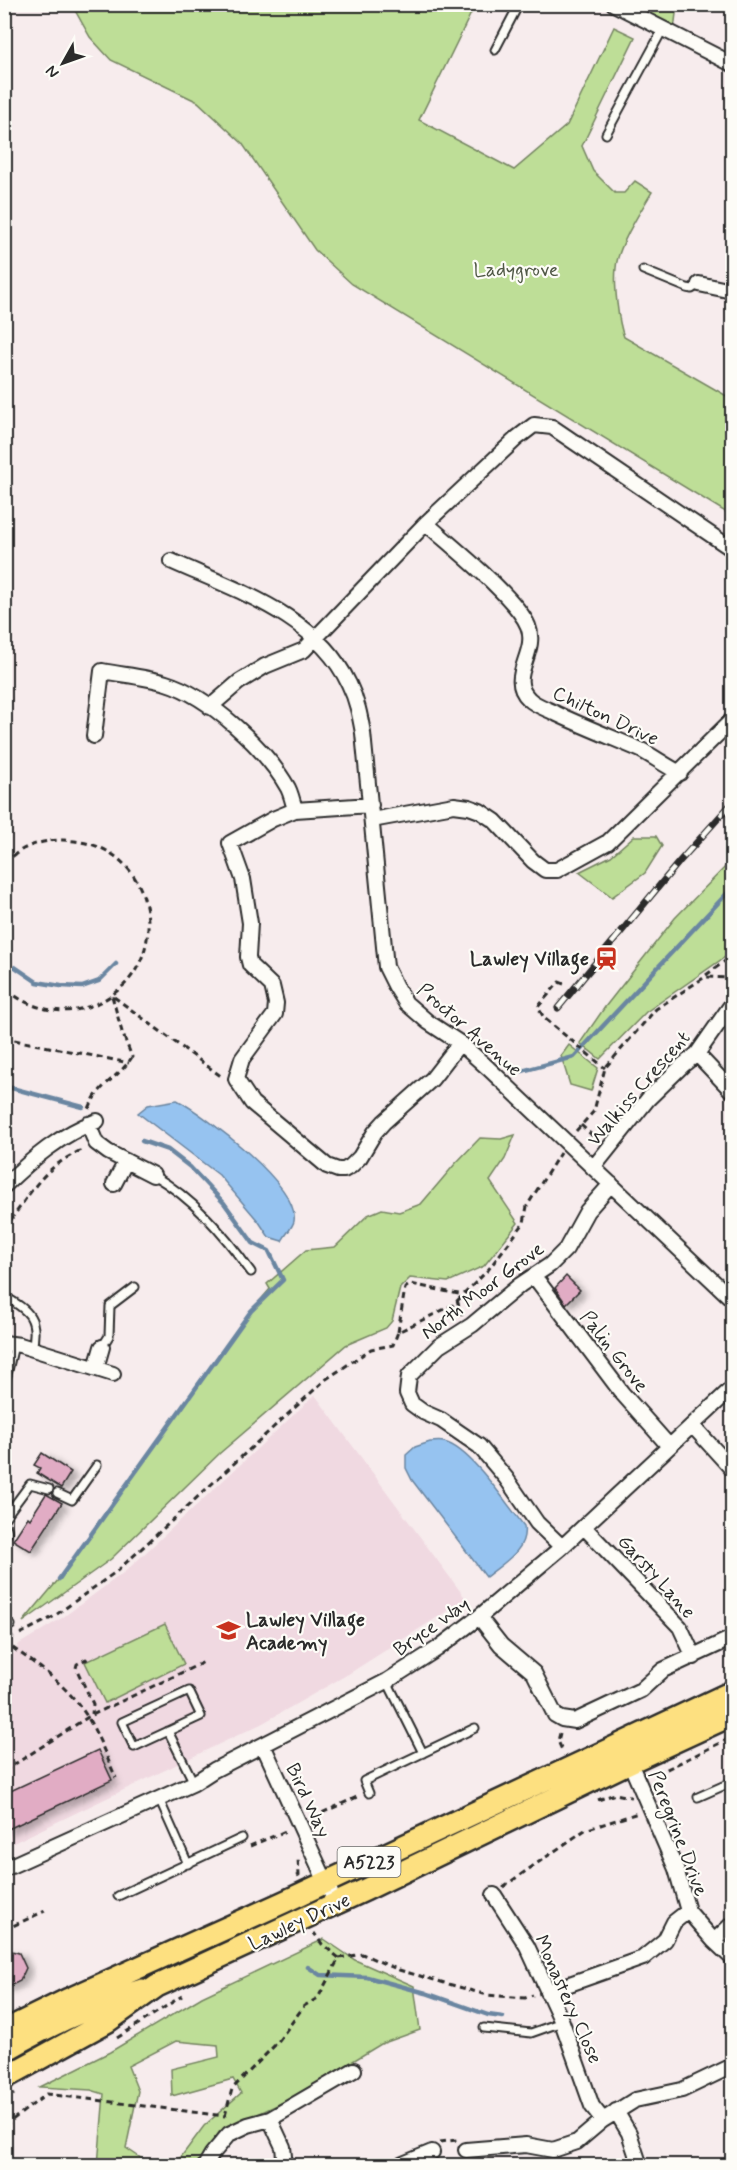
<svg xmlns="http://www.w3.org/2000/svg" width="737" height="2170" font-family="Mynerve,sans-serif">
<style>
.built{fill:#f0d9e1}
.green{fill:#bede97;stroke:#748461;stroke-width:1.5}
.water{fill:#96c3f0;stroke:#6b86a1;stroke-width:1.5}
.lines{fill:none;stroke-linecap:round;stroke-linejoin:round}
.stream{stroke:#6b86a1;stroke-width:4.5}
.building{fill:#e1acc4;stroke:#2b2b2b;stroke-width:1.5;filter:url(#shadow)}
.service-casing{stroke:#2b2b2b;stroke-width:11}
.minor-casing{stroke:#2b2b2b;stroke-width:18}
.primary-casing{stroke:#2b2b2b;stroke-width:26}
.path{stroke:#2b2b2b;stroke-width:3;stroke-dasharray:6 4.5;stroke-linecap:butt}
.service{stroke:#fdfcf7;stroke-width:7}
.minor{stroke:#fdfcf7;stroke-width:14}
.primary{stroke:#fde080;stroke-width:21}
.rail-casing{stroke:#2b2b2b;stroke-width:7}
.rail{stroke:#fdfcf7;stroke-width:4.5;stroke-dasharray:14;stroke-linecap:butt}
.labels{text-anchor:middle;stroke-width:4.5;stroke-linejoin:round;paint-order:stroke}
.shield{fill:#fdfcf7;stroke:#6a6a68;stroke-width:1.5}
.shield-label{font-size:18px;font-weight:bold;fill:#2b2b2b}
.park-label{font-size:20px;fill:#505846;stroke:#fdfcf7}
.street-label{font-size:20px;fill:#2b2b2b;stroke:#fdfcf7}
.poi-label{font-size:20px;font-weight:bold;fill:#2b2b2b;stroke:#fdfcf7;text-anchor:end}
</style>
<defs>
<filter id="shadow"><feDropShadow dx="6" dy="4" stdDeviation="3" flood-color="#0004"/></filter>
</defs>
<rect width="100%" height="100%" fill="#f7eced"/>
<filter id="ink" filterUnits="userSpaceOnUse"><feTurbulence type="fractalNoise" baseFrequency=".0167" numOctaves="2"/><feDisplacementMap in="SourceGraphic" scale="12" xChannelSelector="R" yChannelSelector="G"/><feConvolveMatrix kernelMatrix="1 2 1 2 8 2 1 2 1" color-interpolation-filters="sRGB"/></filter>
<g filter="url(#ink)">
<path class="built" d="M315 1395 466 1599 350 1673 263 1723 5 1847V1670L19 1644 62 1618 127 1570Z"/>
<path class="green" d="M72 5H475L419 120 514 170 567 125 614 27 635 37 582 146 593 171 615 193H624L635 181 652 192C641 210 617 248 616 268 614 285 618 321 624 337L732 399V516L352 284 315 250 242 143 198 102 111 60 90 37Z
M622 5H677L674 30Z
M634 836H656L662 846 645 873 612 897 579 872 611 856Z
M732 860V952L646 1012 600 1059 580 1043 605 1007 675 918Z
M569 1045 598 1068 591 1091 570 1085 561 1056Z
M515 1135 505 1159 490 1181 518 1223 484 1266 448 1282 410 1278 400 1288 392 1321 386 1328 346 1345 220 1453 111 1559 23 1622 59 1579 251 1311 270 1289 267 1284 306 1250 335 1247 368 1215 382 1209 399 1212 421 1204 455 1164 480 1138 501 1139Z
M165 1624 184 1664 105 1703 85 1662Z
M324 1939 355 1960 414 1986 420 2030 381 2044 290 2099 219 2132 201 2165H175L204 2126 241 2093 233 2079 172 2096 171 2069 219 2057 218 2045 176 2041 128 2066 138 2091 126 2148 151 2165H98L104 2094 91 2090 40 2087 110 2052 202 1997Z"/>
<path class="water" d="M177 1100C205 1115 300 1186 294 1221 293 1227 285 1235 282 1241L269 1237 259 1222 219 1175 138 1113 148 1105Z
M430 1442C434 1442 439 1441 444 1442 470 1448 507 1504 524 1526 528 1550 503 1563 486 1577L412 1480 406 1468V1455L415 1447Z"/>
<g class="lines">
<path class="stream" d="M15 967 37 982 61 986 82 987 99 981 116 964
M522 1071 574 1057 732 888
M4 1086 83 1107
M59 1579 251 1311 283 1280 269 1251 253 1243 224 1203 190 1167 168 1150 142 1141
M308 1967 320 1975 367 1977 426 1993 488 2015 503 2017"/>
</g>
<path class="building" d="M566 1276 580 1290 566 1304 555 1288Z
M42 1453 71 1472 61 1488 37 1473 40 1468 34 1465Z
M46 1494 62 1503 31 1551 13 1540 28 1517 30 1519Z
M98 1750 112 1780 4 1831V1794Z
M4 1949 19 1953 26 1968 20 1981 4 1989Z"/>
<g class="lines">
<defs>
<path id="service" d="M495 50 519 4
M606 134 663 29
M643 270 687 288 692 289 699 284
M153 1175C194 1199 223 1233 251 1272
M4 1296C30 1311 39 1319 32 1349
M102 1347 109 1336 110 1306 135 1287
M4 1388 14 1345
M57 1493 72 1500 97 1465
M4 1519 30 1484 49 1489
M4 1621 11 1625
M387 1681 423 1753
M189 1691 201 1716 134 1747 122 1722Z
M168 1731 194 1783
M369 1793 364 1781 475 1728
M698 1797 732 1782
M159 1799 188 1864
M118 1896 242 1838
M484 2028 531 2033 562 2022"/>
<path id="minor" d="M614 4 732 64
M699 284 732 291
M426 523C451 546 516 597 528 626 539 653 506 677 529 699 536 706 548 709 557 714 585 727 613 738 641 750 654 757 666 766 680 773
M171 561C235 590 317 615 349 684 357 700 360 716 363 733L386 967 396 987 406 1003 428 1022 460 1043 488 1068 732 1299
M210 707 239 682 265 666 304 650 426 523 517 438 534 425 552 427 732 549
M94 736 102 671C123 675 146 677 166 683 209 696 266 749 288 788 291 794 293 802 295 810
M371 805 295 810 273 819 230 843 243 879 250 923 248 957 250 965 272 986 276 1003 275 1014 242 1059 236 1079 252 1103 327 1166 338 1170H344L351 1166 360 1157 375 1132 384 1122 432 1079 460 1043
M372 820 454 805 469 807 480 811 495 821 533 861 545 870H557L608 842 732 720
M697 1054 732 1091
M88 1124 96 1143 108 1152 153 1175
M593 1168 648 1099 683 1065 697 1054 732 1004
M114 1184 126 1161
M4 1186C32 1159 61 1134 97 1121
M534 1276 622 1393 669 1446
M4 1343 20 1345 113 1374
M96 1368 102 1347
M693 1426 732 1469
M584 1527 680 1627 694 1657
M4 1530V1533
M562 1547 537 1523 506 1478 479 1446 441 1420 423 1412 412 1404 407 1393 409 1376 439 1346 472 1325 520 1285 550 1265 566 1249 587 1211 611 1184
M479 1617 501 1645 534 1673 555 1715 562 1719 575 1721 641 1690 663 1670 732 1638
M263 1745 336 1904
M627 1756 676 1869 688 1911 714 1941 732 1958
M4 1869 194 1783 214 1770 387 1681 437 1649 479 1617 562 1547 732 1388
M494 1895 527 1946 562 2022 592 2106 603 2120
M714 1941 732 1924
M547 1992 643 1958 665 1940 674 1922 688 1911
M616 2111 629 2133 640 2166
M270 2119 283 2147 285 2166
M466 2150 526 2145 553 2150 577 2142 603 2120 635 2100 682 2090 732 2066
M205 2166 212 2154 229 2134 248 2125 270 2119 354 2070
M398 2166 432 2152"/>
<path id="primary" d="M4 2031 69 1999 284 1902 732 1692
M4 2051C47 2026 95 2004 142 1990
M4 2078 108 2021 157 1986 365 1890 630 1762 732 1715"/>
</defs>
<use href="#service" class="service-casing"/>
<use href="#minor" class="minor-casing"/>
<use href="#primary" class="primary-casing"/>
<path class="path" d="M4 863C10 859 16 853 23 849 34 843 50 840 63 840 78 841 93 843 107 851 154 878 162 947 124 985 111 997 98 1005 80 1009 54 1015 24 1006 4 987
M706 975 732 956
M564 984 559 982 538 1007 544 1018 605 1068
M114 997 222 1077
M4 1038 129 1063
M89 1109C98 1084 119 1078 132 1057L122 1032 112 996
M581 1125 598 1141
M576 1131 594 1111 605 1068 656 1009 705 977 727 978 732 973
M4 1229C32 1193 39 1169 84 1149
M457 1300 462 1316
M398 1332 405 1288 411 1284 463 1295
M20 1634 53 1617 117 1571 325 1380 371 1349 393 1345 398 1332 453 1305 488 1270 524 1223 527 1206 560 1153
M4 1641 14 1637
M4 1642C35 1663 69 1686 88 1718 99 1737 107 1758 116 1778
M87 1661 86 1659 77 1664 76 1668 93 1704 92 1714
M560 1733 558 1741 563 1752
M4 1771 88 1717 204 1662
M656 1786 660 1774 665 1770 732 1737
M598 1800 615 1794 631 1797
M313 1817 359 1796
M250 1846 288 1830
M297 1876 299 1875 298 1859 300 1858
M503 1887 585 1830 638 1813
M4 1930 45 1911
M339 1958 362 1954 399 1970 487 1995 525 1998 533 1995
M117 2038 182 1996
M4 2101 14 2094
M225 2116 232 2089 277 2043 304 2006 318 1998 339 1958 322 1944 314 1933
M4 2126 47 2094 225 2116
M440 2142 457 2140"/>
<use href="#service" class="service"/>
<use href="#minor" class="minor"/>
<use href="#primary" class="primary"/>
<defs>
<path id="rail" d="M558 1008 679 862 732 803"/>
</defs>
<use href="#rail" class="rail-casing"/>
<use href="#rail" class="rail"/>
</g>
</g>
<defs>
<symbol id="station-bare" viewBox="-9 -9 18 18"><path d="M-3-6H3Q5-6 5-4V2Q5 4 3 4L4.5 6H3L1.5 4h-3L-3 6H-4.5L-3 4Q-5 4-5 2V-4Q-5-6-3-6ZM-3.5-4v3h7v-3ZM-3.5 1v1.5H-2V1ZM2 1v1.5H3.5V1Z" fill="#c8321e" stroke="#fdfcf7" stroke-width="2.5" paint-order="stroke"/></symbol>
<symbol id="school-bare" viewBox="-9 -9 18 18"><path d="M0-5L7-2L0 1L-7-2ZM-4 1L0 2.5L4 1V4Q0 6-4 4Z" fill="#c8321e" stroke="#fdfcf7" stroke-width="2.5" paint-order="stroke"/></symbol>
</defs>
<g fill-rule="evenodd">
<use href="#station-bare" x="590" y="942" width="33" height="33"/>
<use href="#school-bare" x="212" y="1614" width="33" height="33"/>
</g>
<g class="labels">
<rect class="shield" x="337.5" y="1847" width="63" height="30" rx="4.5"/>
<g class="shield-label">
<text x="369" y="1868">A5223</text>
</g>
<g class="park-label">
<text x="516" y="276">Ladygrove</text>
</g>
<g class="street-label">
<text transform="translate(606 715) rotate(25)" y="7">Chilton Drive</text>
<text transform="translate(470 1029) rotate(41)" y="7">Proctor Avenue</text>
<text transform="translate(638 1088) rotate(-49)" y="7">Walkiss Crescent</text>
<text transform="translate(482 1290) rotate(-37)" y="7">North Moor Grove</text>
<text transform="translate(615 1351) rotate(52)" y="7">Palin Grove</text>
<text transform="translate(657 1576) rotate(48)" y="7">Garsty Lane</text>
<text transform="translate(431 1626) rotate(-35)" y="7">Bryce Way</text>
<text transform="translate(309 1800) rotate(65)" y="7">Bird Way</text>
<text transform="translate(679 1833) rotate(69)" y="7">Peregrine Drive</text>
<text transform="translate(299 1921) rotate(-25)" y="7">Lawley Drive</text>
<text transform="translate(569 1999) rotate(66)" y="7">Monastery Close</text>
</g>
<g class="poi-label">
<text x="589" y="965">Lawley Village</text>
<text x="246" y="1626" text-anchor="start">Lawley Village<tspan x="246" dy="23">Academy</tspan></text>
</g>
</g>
<rect width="737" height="2170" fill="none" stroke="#fdfcf7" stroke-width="24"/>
<rect x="12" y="12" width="713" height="2146" fill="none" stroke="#2b2b2b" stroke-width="2" filter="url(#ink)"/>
<g transform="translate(63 63) rotate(230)" stroke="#fdfcf7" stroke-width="4.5" paint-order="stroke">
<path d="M0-4.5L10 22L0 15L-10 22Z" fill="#2b2b2b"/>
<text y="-9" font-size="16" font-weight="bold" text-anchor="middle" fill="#2b2b2b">N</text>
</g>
</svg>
